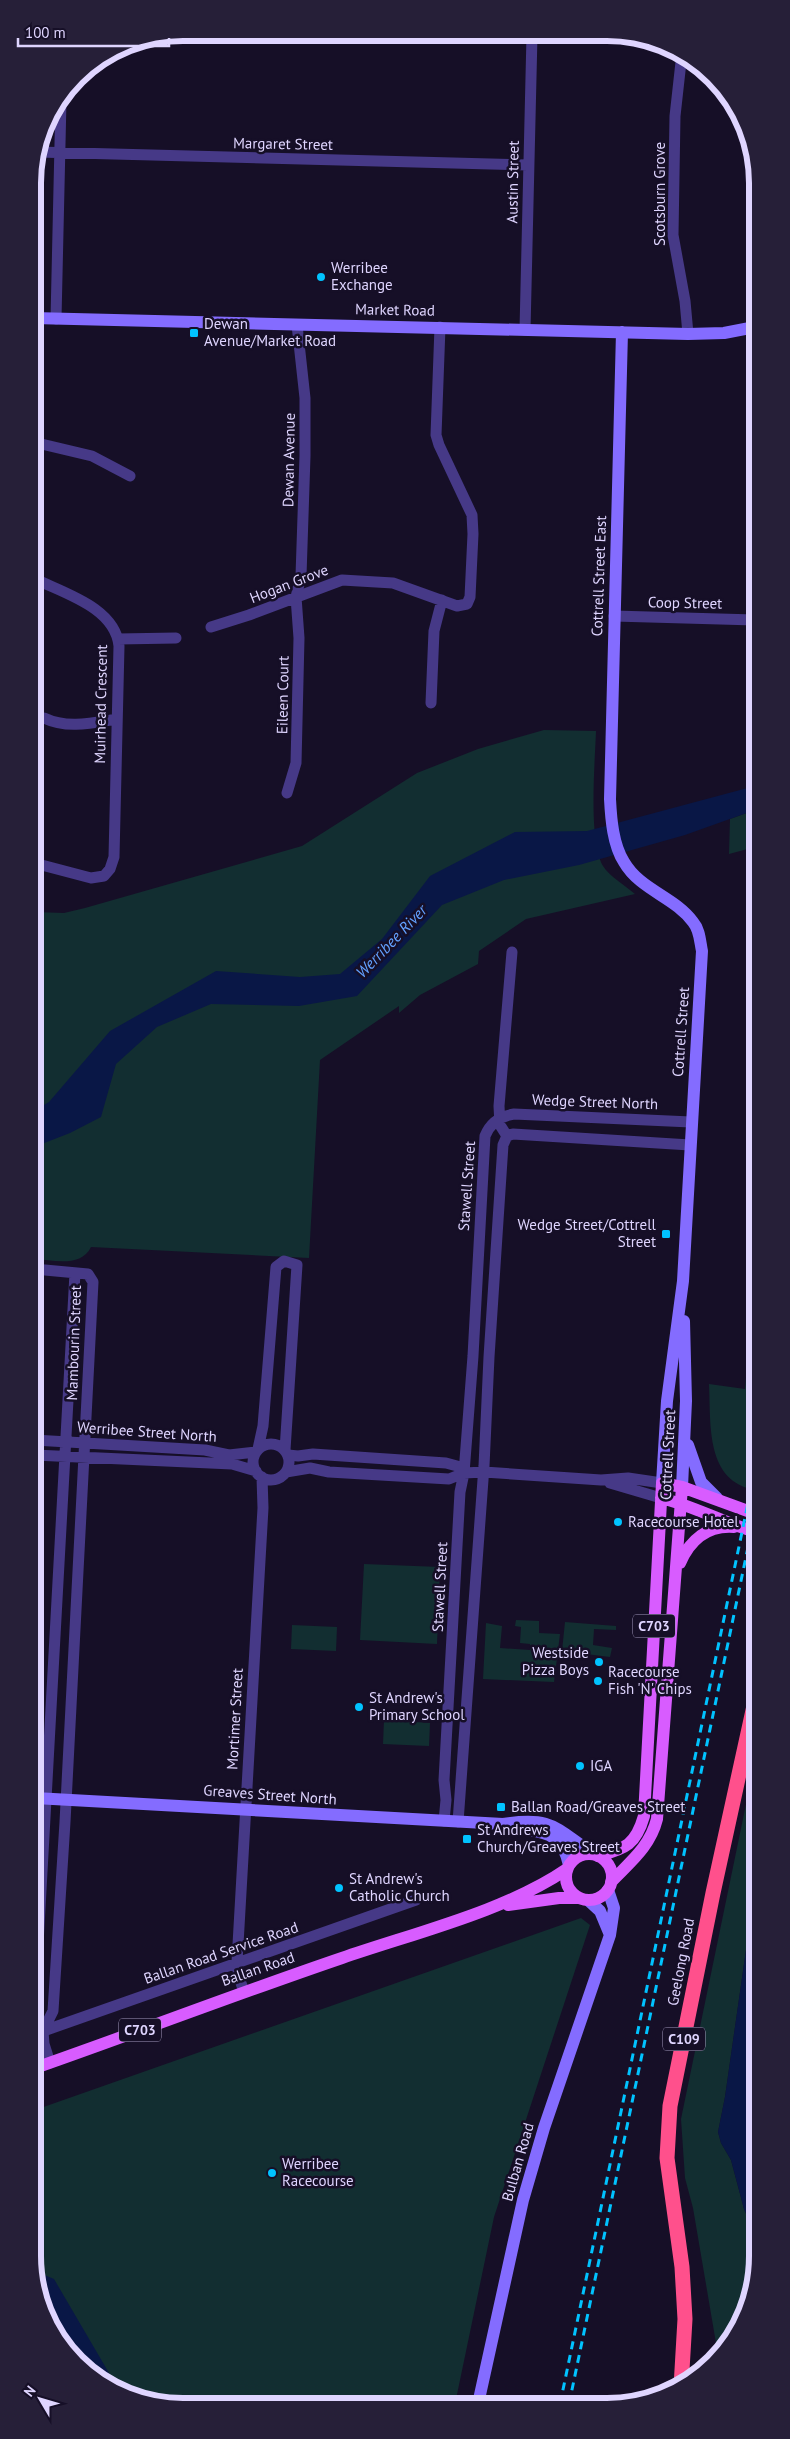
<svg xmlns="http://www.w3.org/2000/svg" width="790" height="2439" font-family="'PT Sans',sans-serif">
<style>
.green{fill:#122e31}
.water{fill:#091746}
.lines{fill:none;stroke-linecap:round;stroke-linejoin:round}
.street{stroke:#463987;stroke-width:11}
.secondary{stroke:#846cff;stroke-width:12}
.primary{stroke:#d85cff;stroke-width:12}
.highway{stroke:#ff508c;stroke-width:15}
.rail{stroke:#01c3ff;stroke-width:3;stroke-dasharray:8 6;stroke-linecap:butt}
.poi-dot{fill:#01c3ff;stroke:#160f27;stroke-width:2}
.labels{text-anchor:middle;stroke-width:5;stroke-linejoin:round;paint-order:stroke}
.shield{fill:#160f27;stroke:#a39abe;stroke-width:1}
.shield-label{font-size:14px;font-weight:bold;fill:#dfd5ff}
.street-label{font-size:15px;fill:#dfd5ff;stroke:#160f27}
.poi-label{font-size:15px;fill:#dfd5ff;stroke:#160f27;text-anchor:start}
.water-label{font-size:16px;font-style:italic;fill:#63a1ff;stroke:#160f27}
.rim{fill:none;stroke:#dfd5ff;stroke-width:6}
</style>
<rect width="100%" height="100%" fill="#160f27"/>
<path class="green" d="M544 730 596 731C595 763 588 839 603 866 609 876 626 886 635 894L526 919 479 951 478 964 420 995 399 1013V1006L320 1060 309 1258 91 1247C81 1268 53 1260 34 1259V912L64 913 85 908 302 846 417 773 478 749Z
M755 810V847L729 854 730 819Z
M756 1264V1490C705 1482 711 1424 709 1384L745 1389Z
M364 1564 440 1567 437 1644 360 1640Z
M516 1620 539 1621V1633L560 1634 554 1682 483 1679 486 1623 502 1626 500 1648 530 1650V1644L520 1643 521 1627 515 1626Z
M565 1622 616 1626V1630L594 1629 593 1645 612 1648 610 1657 562 1651Z
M292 1625 337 1627 336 1651 291 1649Z
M385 1711 400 1712V1721L430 1723 429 1746 383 1744 384 1720 398 1721 384 1719Z
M757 1751V1908L747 1943 725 2097 718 2132 721 2143 731 2160 744 2209 752 2227V2240L757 2256V2266L746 2313 720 2356 714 2360 716 2343 693 2208 685 2178 681 2119Z
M581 1918 590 1925 494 2217 455 2404H154L116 2391 76 2362 48 2323 35 2285V2110Z"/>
<path class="water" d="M755 786V810L685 835 579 865 504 880 442 905 357 996 299 1006 211 1004 157 1027 116 1064 101 1117 70 1133 34 1147V1111L49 1102 110 1031 216 971 300 977 340 974 382 939 430 876 515 832 587 831Z
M757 1908V2256L752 2240V2227L744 2209 731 2160 721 2143 718 2132 725 2097 747 1943Z
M35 2271 54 2279 116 2385 117 2391C104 2383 86 2373 76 2362 54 2338 35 2304 35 2271Z"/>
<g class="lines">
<path class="street" d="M682 53 675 116 673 235 685 301 688 334
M38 152 528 165
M56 319 61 100
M525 330 532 35
M33 442 92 456 130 476
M33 578C63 593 115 607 119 646L114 857 110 869 104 876 91 878 34 863
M614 616 755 620
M211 627 249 615 342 580 393 583 457 606 467 604 470 597 473 534 472 515 439 445 436 435 440 327
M118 639 176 638
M431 703 434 631 442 600
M44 718C67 729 92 723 117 719
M287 793 296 763 299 638 296 597 301 576 305 456V398L297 325
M507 1136 500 1125 499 1106 512 952
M507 1136 513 1134 690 1145
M34 1269 88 1274 93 1282 65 1822 53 2011 43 2031
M34 1440 205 1450 229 1455 256 1452
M253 1462a18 18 0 1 1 36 0a18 18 0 1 1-36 0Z
M258 1449 263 1426 276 1267 284 1261 297 1265 285 1450
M34 1455 232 1464 256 1471
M288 1455 298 1456 313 1454 446 1463 457 1466 464 1473
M286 1472 310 1468 329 1472 449 1479 464 1473 484 1472 601 1480 628 1478 662 1483
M610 1483 661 1498
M444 1821 446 1800 444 1780 460 1492 464 1473 473 1356 485 1136C490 1123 501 1116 514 1114L691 1122
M458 1822 484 1466 489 1357 503 1145 507 1136
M244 1991 239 1978 237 1962 263 1508 262 1477
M35 1999 75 1273
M35 2019 43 2031 44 2044 50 2063
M35 2034 416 1900"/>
<path class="secondary" d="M33 318 688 334 724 333 755 327
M622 332 610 799C611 819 613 845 624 862 640 890 675 897 693 922 700 930 700 942 702 951L683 1281 667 1401 662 1483
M688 1445 701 1482 717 1498
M682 1487 686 1401 684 1321
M35 1798 503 1824C554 1816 555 1829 594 1854
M507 1825C538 1834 561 1827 569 1865
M588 1900 600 1911 610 1935
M478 2404 523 2200 544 2128 610 1935 614 1908 608 1890"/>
<path class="primary" d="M661 1498C694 1506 724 1523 756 1532
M680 1563C690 1540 708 1525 734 1527
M566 1877a23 23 0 1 1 46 0a23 23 0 1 1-46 0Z
M598 1856C626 1849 636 1844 644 1816L662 1483 682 1487 756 1514
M611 1882C630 1862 650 1847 657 1819L682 1487
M508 1905 559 1898H580
M35 2068C138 2032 239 1993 342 1958 414 1933 506 1911 567 1869"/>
<path class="highway" d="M681 2387 685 2319 682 2267 667 2158 670 2106 713 1893 757 1692"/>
<path class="rail" d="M560 2404 756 1465
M569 2404 756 1509"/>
</g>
<g class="poi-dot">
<circle cx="321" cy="277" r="5"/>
<rect x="189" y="328" width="10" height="10" rx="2.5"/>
<rect x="661" y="1229" width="10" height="10" rx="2.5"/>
<circle cx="618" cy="1522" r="5"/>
<circle cx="599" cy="1662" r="5"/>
<circle cx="598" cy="1681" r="5"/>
<circle cx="359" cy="1707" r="5"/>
<circle cx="580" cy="1766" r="5"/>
<rect x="496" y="1802" width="10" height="10" rx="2.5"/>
<rect x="462" y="1834" width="10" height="10" rx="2.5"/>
<circle cx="339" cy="1888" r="5"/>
<circle cx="272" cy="2173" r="5"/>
</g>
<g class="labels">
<g class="shield">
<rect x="633" y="1614.5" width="42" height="23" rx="4"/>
<rect x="119" y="2018.5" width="42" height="23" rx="4"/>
<rect x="663" y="2027.5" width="42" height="23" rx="4"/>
</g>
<g class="shield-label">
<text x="654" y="1631">C703</text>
<text x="140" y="2035">C703</text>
<text x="684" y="2044">C109</text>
</g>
<g class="street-label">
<text transform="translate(283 144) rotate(1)" y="5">Margaret Street</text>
<text transform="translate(513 182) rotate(-89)" y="5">Austin Street</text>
<text transform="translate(660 194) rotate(-90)" y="5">Scotsburn Grove</text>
<text transform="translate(395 310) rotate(1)" y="5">Market Road</text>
<text transform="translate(289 460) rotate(-89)" y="5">Dewan Avenue</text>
<text transform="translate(599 576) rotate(-88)" y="5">Cottrell Street East</text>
<text transform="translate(289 584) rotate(-21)" y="5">Hogan Grove</text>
<text transform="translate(685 603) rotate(1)" y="5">Coop Street</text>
<text transform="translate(283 695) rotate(-89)" y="5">Eileen Court</text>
<text transform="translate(101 704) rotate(-89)" y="5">Muirhead Crescent</text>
<text transform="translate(681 1032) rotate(-86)" y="5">Cottrell Street</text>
<text transform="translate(595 1102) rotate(2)" y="5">Wedge Street North</text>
<text transform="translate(467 1186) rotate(-86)" y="5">Stawell Street</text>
<text transform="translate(74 1343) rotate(-88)" y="5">Mambourin Street</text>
<text transform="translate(147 1432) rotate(4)" y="5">Werribee Street North</text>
<text transform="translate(668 1455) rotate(-87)" y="5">Cottrell Street</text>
<text transform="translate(440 1587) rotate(-87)" y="5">Stawell Street</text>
<text transform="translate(235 1719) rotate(-87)" y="5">Mortimer Street</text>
<text transform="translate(270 1795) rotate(4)" y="5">Greaves Street North</text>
<text transform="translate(221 1953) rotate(-19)" y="5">Ballan Road Service Road</text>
<text transform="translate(681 1962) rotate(-79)" y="5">Geelong Road</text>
<text transform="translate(258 1969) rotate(-19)" y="5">Ballan Road</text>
<text transform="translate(518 2162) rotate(-74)" y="5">Bulban Road</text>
</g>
<g class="poi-label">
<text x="331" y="273">Werribee<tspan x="331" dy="17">Exchange</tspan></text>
<text x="204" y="329">Dewan<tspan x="204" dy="17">Avenue/Market Road</tspan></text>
<text x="656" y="1230" text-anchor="end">Wedge Street/Cottrell<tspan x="656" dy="17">Street</tspan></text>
<text x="628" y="1527">Racecourse Hotel</text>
<text x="589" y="1658" text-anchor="end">Westside<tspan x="589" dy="17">Pizza Boys</tspan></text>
<text x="608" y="1677">Racecourse<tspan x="608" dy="17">Fish 'N' Chips</tspan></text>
<text x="369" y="1703">St Andrew's<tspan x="369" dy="17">Primary School</tspan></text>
<text x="590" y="1771">IGA</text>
<text x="511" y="1812">Ballan Road/Greaves Street</text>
<text x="477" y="1835">St Andrews<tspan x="477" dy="17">Church/Greaves Street</tspan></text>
<text x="349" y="1884">St Andrew's<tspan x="349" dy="17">Catholic Church</tspan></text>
<text x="282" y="2169">Werribee<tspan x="282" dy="17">Racecourse</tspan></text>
</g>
<g class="water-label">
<text transform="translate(391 941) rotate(-46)" y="6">Werribee River</text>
</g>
</g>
<path d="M0 0H790V2439H0ZM183 41H607A142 142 0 0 1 749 183V2256A142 142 0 0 1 607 2398H183A142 142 0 0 1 41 2256V183A142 142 0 0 1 183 41Z" fill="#261f38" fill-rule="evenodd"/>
<path class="rim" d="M183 41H607A142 142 0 0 1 749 183V2256A142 142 0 0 1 607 2398H183A142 142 0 0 1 41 2256V183A142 142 0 0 1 183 41Z"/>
<g transform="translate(40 2399) rotate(308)" stroke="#160f27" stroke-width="4" paint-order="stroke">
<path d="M0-4L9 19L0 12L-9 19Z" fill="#dfd5ff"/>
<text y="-8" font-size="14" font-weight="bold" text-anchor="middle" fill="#dfd5ff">N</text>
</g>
<path d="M18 38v8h151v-8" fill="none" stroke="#dfd5ff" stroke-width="2.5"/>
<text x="25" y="38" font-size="15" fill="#dfd5ff" stroke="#160f27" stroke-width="4" paint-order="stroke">100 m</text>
</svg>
